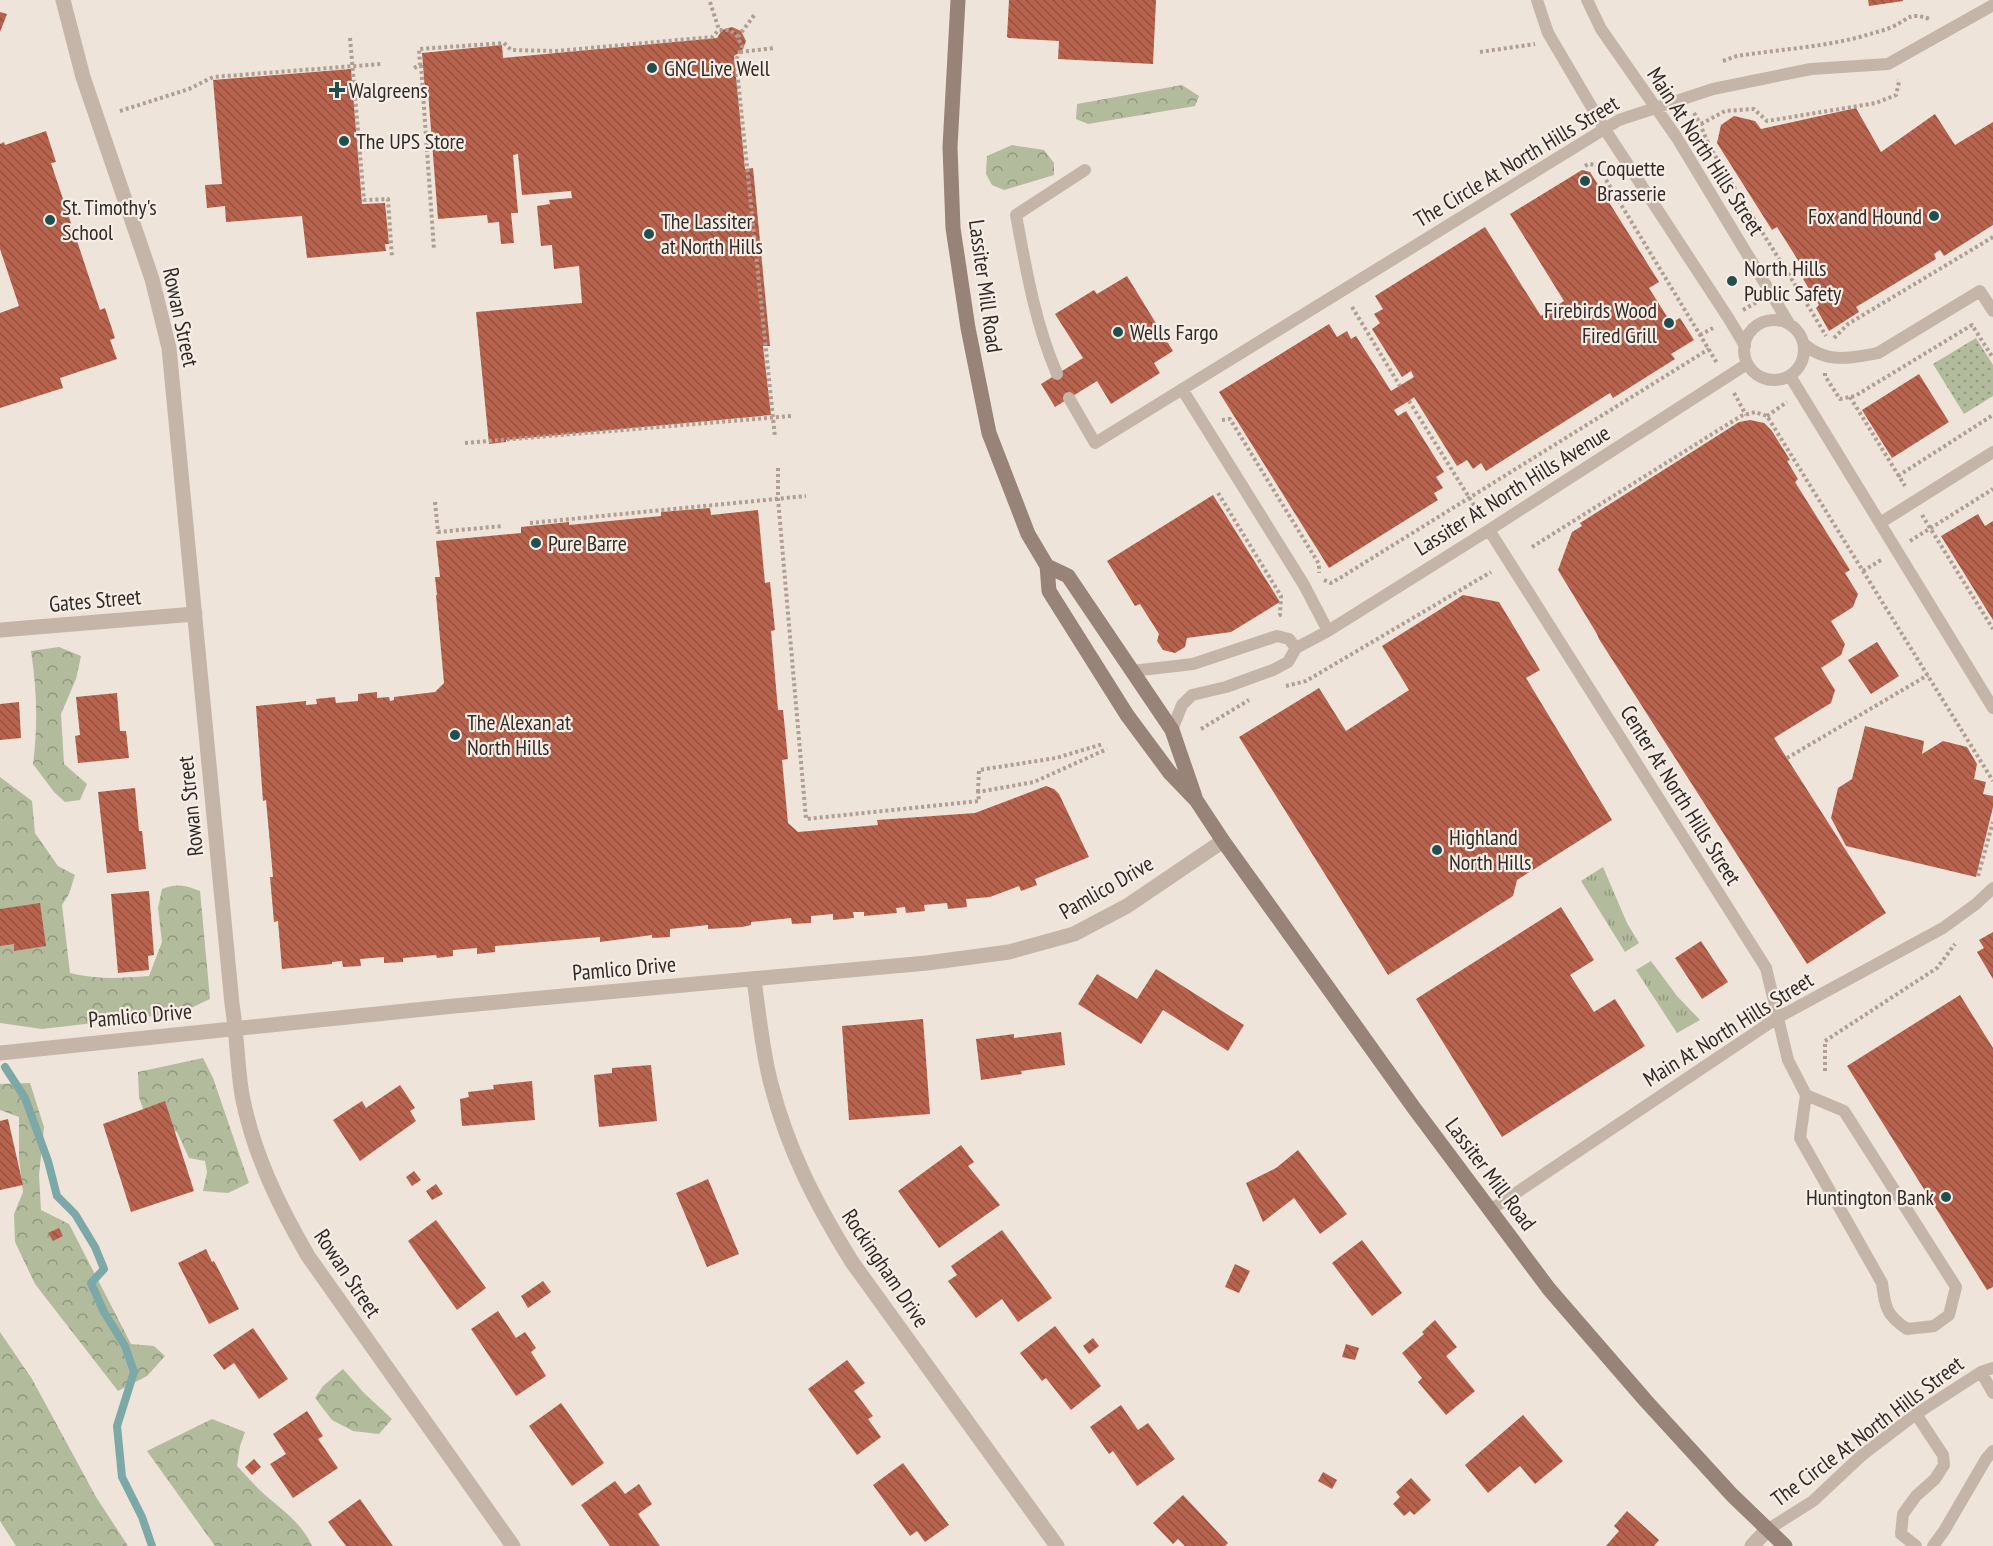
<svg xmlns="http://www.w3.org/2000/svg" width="1993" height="1546" font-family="'PT Sans Narrow',sans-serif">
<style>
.grass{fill:url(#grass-tufts)}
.forest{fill:url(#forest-crowns)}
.park{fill:url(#park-dots)}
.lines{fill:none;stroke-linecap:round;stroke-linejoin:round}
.stream{stroke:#7ca8a8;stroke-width:8}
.building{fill:url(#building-back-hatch)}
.path{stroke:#b09e92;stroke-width:4;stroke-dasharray:3 3;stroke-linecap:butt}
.lane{stroke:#c5b4a8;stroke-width:12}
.street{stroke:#c5b4a8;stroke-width:15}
.secondary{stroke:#988379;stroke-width:15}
.poi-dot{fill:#214e4f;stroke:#f6eee6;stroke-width:2}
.labels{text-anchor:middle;stroke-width:4.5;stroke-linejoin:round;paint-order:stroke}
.poi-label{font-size:22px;fill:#322a27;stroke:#f6eee6;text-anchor:start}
.street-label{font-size:22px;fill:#322a27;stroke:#f6eee6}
</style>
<defs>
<pattern id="grass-tufts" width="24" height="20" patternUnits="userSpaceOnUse" patternTransform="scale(1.5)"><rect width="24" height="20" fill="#b2bb9c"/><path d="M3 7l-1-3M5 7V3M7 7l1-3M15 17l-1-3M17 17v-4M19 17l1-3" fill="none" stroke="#91987f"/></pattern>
<pattern id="forest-crowns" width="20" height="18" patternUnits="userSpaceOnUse" patternTransform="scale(1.5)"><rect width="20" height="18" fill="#b2bb9c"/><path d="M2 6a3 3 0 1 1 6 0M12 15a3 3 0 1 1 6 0" fill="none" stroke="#91987f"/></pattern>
<pattern id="park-dots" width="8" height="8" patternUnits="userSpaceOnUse" patternTransform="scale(1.5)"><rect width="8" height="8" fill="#b2bb9c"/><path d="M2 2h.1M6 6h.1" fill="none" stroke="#91987f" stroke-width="1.8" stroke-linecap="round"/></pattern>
<pattern id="building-back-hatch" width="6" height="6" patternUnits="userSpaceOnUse" patternTransform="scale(1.5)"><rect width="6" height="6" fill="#b8634e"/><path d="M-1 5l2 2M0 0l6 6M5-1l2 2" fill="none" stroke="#965241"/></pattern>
</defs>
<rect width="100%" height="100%" fill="#eee4da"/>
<path class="grass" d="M1603 867 1627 923 1639 943 1625 952 1581 881Z
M1651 961 1677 996 1700 1020 1677 1033 1636 970Z"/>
<path class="forest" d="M1182 85 1199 96 1195 106 1088 124 1076 119 1077 104Z
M1012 145 1044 150 1054 163V175L1004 190 992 185 986 174 987 156Z
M59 647 81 656 76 679 61 714 64 764 87 784 80 800 65 802 54 792 33 764C38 725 37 690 31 651Z
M0 777 32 801 35 833 58 866 75 875 69 894 62 905 70 973C97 980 122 978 149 976L162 942 158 908 162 889C177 883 185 885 200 891L210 999 180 1013 42 1029 0 1023Z
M203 1058 213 1078 249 1183 228 1193 203 1191 207 1172 205 1161 189 1158 177 1132 148 1124 139 1097 138 1072Z
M30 1083 44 1127 39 1175 41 1210 69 1224 131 1344 154 1346 165 1356 147 1376 118 1391 35 1284 15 1242 14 1214 23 1192 19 1158V1117L0 1110V1084Z
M0 1332 32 1379 96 1497 128 1546H16L0 1521Z
M343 1369 364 1393 392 1419 379 1434 353 1431 332 1420 315 1398 323 1386Z
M212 1419 245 1432 240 1446 237 1466C246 1475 254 1485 264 1494 282 1510 302 1523 312 1546H215L147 1451Z"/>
<path class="park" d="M1976 338 1993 365V396L1964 414 1933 364Z"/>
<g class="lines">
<path class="stream" d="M5 1067 25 1098 48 1161 57 1196 75 1214 95 1247 104 1269 91 1283 104 1312 125 1346 134 1372 117 1426 122 1477 142 1517 152 1546"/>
</g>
<path class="building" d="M1009 0H1156L1153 64 1058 59 1059 41 1009 38 1007 37Z
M1868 0H1903V1L1869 6Z
M0 12 7 14 0 32Z
M732 27 741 31 746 41 742 51 734 56 745 169 753 168 770 346H763L771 415 506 440V442L489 444 476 312 582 303 579 266 554 269 552 245 541 246 537 206 550 204 549 200 572 198 571 191 522 195 518 154 513 155 518 213H511L514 243 501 244 499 222 488 223 487 215 438 219 428 91H425L422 53 502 45 503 58 717 38 722 30Z
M351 69 362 204 385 203 389 244H385L386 251 307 258 302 216 226 222 225 206 207 208 205 185 222 184 213 80Z
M1856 108 1881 152 1935 114 1955 145 1993 122V225L1944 256 1940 250 1934 254 1936 259 1856 307 1859 312 1829 331 1816 308 1819 305 1803 279 1808 276 1777 227 1772 230 1717 143 1721 125 1734 116 1755 121 1761 129Z
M46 131 56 162 51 163 100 310 105 308 115 338 110 340 117 359 60 378 63 388 0 408V313L19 306 0 249V144L4 142 5 145Z
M1582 170 1590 172 1659 282 1649 288 1671 323 1680 318 1694 340 1671 354 1675 359 1613 398 1610 393 1486 471 1481 463 1473 469 1467 460 1457 466 1414 397 1409 401 1394 410 1398 416 1406 411 1444 472 1436 477 1443 488 1434 493 1438 500 1329 568 1219 392 1329 324 1337 337 1347 331 1351 339 1356 336 1391 391 1414 377 1411 371 1402 377 1372 329 1380 323 1374 314 1383 309 1375 296 1485 227 1541 316 1564 301 1510 214Z
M1127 276 1173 351 1154 363 1160 373 1111 404 1097 381 1055 407 1041 384 1083 358 1055 314 1094 290 1097 294Z
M1919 374 1949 422 1892 458 1862 410Z
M1750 420 1764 423 1772 431 1790 460 1787 461 1798 479 1795 482 1850 570 1845 573 1858 594 1853 607 1831 621 1845 644 1841 655 1821 668 1835 690 1831 703 1774 738 1886 913 1807 964 1599 639 1597 634 1558 570 1572 532 1582 526 1580 523 1739 422Z
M1213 495 1280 602 1231 632 1187 638 1185 647 1175 653 1163 650 1157 641 1159 634 1140 604 1135 606 1107 561Z
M710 508 711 515 758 510 765 583 770 582 775 630 771 631 778 710H783L788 759 782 760 788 823 798 832 878 825 877 820 975 813 1046 786 1054 789 1059 794 1089 857 1035 879 1037 885 1021 891 1019 886 990 897 966 899 967 907 948 909 947 903 924 905 925 911 906 913 905 907 896 908 897 913 864 916V912H853L854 918 833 920V914L811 916V923L792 924 791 918 751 922V925L742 927 708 929V925L670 929V937L652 938V935L600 942V937L495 946V952L477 954V948L453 950V956L437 958 436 955 403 958V962L384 963V957L360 959 361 966 343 967 342 961 332 962V964L282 969 278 921 274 922 270 877H273L266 800 263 801 256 706 306 701V705L317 704 316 699 335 697 336 703 358 701V694L377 692V698L389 697 390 701 394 700V697L435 692 444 683 436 595H437L435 577H440L436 541 521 533V527L569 522V525L661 516V512Z
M1978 514 1985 526 1993 521V620L1941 536Z
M1463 595 1499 602 1540 670 1526 678 1612 820 1517 880 1513 896 1388 975 1239 737 1319 688 1346 731 1409 690 1382 646Z
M1877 642 1899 676 1871 694 1848 660Z
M117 693 120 731H126L129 758 78 763 75 736 80 735 76 697Z
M19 702 21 738 0 740V704Z
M1865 726 1924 741 1922 754 1943 741 1967 747 1977 764 1974 779 1986 782 1983 794 1993 796V807L1976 877 1846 846 1831 818 1838 788 1852 779Z
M135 788 139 831H142L146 869 107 873 98 792Z
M149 891 154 955 148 956 149 970 118 973 111 894Z
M40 903 46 946 14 951V944L0 946V909Z
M1561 907 1594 960 1570 975 1594 1012 1615 999 1645 1046 1502 1137 1416 999Z
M1993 932V979L1977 952 1984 948 1979 940Z
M1701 941 1728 982 1702 999 1675 958Z
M1156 969 1244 1025 1228 1051 1163 1010 1141 1044 1078 1004 1097 974 1137 999Z
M1960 995 1993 1048V1287L1987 1290 1847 1066Z
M923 1019 930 1114 849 1120 842 1026Z
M1061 1032 1065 1065 1021 1071 1022 1074 981 1080 976 1039 1014 1034V1038Z
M651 1065 657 1121 599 1127 594 1075 612 1073V1068Z
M532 1081 535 1120 462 1126 460 1099 469 1097 468 1092 494 1089 493 1085Z
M400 1085 415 1108 410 1111 416 1121 360 1161 333 1120 362 1101 366 1108Z
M165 1101 194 1191 131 1212 103 1124Z
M8 1119 23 1185 0 1190V1121Z
M961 1145 974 1162 968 1166 1000 1205 939 1248 898 1191Z
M1298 1150 1347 1214 1320 1234 1294 1198 1263 1222 1246 1183 1276 1168Z
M414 1171 421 1180 412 1186 406 1177Z
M708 1179 739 1254 707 1267 676 1193Z
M436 1184 443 1194 432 1200 426 1191Z
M436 1220 486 1288 457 1310 408 1241Z
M59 1228 63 1236 53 1241 48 1233Z
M1002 1230 1052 1298 1018 1322 1002 1299 976 1318 948 1281 957 1275 951 1266Z
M1362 1240 1402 1293 1372 1316 1332 1263Z
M206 1249 212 1262 214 1261 239 1309 209 1324 178 1263Z
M1235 1264 1250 1271 1239 1293 1225 1287Z
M543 1281 551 1292 528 1308 521 1296Z
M498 1311 516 1338 525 1332 536 1348 531 1352 546 1376 516 1396 471 1329Z
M1435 1320 1457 1347 1446 1356 1475 1391 1446 1415 1418 1382 1422 1378 1402 1353 1424 1334 1422 1332Z
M1055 1326 1101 1386 1071 1410 1046 1378 1042 1381 1020 1353Z
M253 1328 288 1379 259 1399 234 1363 224 1370 213 1355Z
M1093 1338 1099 1346 1089 1354 1083 1346Z
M1346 1344 1359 1348 1355 1360 1342 1357Z
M847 1360 865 1383 854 1391 873 1416 868 1419 881 1437 857 1455 808 1389Z
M561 1403 604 1463 572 1486 529 1426Z
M1121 1405 1138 1430 1148 1423 1175 1459 1137 1486 1113 1451 1109 1454 1090 1427Z
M307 1411 323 1436 318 1439 338 1468 293 1498 270 1464 286 1454 273 1434Z
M1523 1415 1563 1461 1535 1484 1520 1466 1488 1493 1465 1465Z
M254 1459 261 1467 252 1475 245 1467Z
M903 1463 949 1525 925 1542 917 1531 910 1536 873 1485Z
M1323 1472 1337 1480 1332 1489 1318 1481Z
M1411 1478 1431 1500 1414 1515 1410 1511 1404 1516 1393 1504 1400 1497 1396 1492Z
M615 1481 625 1494 639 1484 652 1504 638 1514 660 1546H610L581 1505Z
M1183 1495 1228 1543 1225 1546H1185L1178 1539 1173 1544 1153 1523Z
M360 1499 393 1546H346L328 1522Z
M1627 1511 1659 1540 1654 1546H1606L1619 1531 1614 1526Z"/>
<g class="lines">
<path class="path" d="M710 2 719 30
M738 37 755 14
M350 38 364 200 388 199 392 258
M740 52 775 48
M1480 52 1535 44
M1723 61 1737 56C1781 49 1828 47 1870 34 1877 32 1885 30 1892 27 1911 18 1908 12 1930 19
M421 65 434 250
M414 68 420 65 419 49 504 43 511 50 556 51 712 37 719 30H730L738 37 742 47 736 60 775 437
M120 111 189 89 213 77 381 64
M1694 113C1702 126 1706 141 1714 154 1750 215 1790 274 1826 336
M1701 124 1725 111 1754 109 1767 121 1876 103 1896 95 1899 82 1897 80
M1585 166 1588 164 1597 165 1717 363
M1352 307 1400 386
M1743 310 1757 302
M1700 335 1713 328
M1834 338 1848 324 1993 237
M1825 373V376L1840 399 1855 396 1972 325 1993 358
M1734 393 1746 415
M1850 397 1905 486
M1409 401 1480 515
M1767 416 1787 402
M1222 420 1230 419 1319 564V573
M465 443 792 416
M778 468V499L806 819 979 801 978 792 1034 782 1107 749
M1898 476 1993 415
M1218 493 1281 596 1280 615 1277 616
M435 502 438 532 503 526
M1922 515 1993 629
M530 523 806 496
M1910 541 1993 489
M1532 547 1741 416 1755 412 1767 416 1993 781
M1863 571 1881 560
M1324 580 1331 583 1340 578 1709 349
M1286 686 1306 681 1491 572
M1201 729 1249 700
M1787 758 1928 675
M978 792 979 770 1056 758 1103 744
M1978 876 1993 822
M1825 1071V1041L1937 968 1955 944"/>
<path class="lane" d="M1537 0 1548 33 1604 128 1729 319 1745 346
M1587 0 1601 29 1677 138 1790 325
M1744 350a30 30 0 1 1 60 0a30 30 0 1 1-60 0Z
M1804 344C1826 364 1851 358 1878 353L1980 291 1993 311
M1057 374C1035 323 1026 269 1016 215L1085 170
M1790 376 1993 708
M1182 389 1304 585 1328 631
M1069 398 1095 443 1619 120 1713 89 1811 69 1888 64 1993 5
M1880 523 1993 452
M1489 530 1766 968 1788 1060 1806 1095
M1132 671 1193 664 1277 636 1289 639 1296 648
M1172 730 1182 705 1192 695 1226 687 1273 670 1288 662 1296 648 1328 631 1489 530 1747 364
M1806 1095 1844 1111 1956 1287 1949 1315 1934 1326 1907 1329C1886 1315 1885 1307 1882 1283L1800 1138Z
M1489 1211 1777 1018 1943 928 1976 904 1993 888
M1981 1372 1993 1393
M1767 1530 1813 1501 1861 1456 1916 1414 1981 1372 1993 1368
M1916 1546 1901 1534 1903 1514 1916 1496 1935 1479 1944 1465 1943 1455 1916 1414
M1933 1546 1944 1531 1986 1459 1993 1451"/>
<path class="street" d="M63 0 83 77 152 279 169 348 232 1004C237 1034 237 1065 242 1095 253 1153 279 1206 308 1256L513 1546
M0 630 195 614
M754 980C759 1014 762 1050 771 1084 788 1150 816 1204 852 1262L1057 1546
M0 1053 454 1006 927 963 1009 952 1074 934 1127 906 1223 841
M1752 1546 1767 1530"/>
<path class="secondary" d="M958 0 950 147 953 228 968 328 989 433 1028 534 1047 566 1049 591 1127 715 1170 773 1196 800 1223 841 1414 1108 1549 1289 1646 1401 1732 1495 1785 1546
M1047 566 1068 576 1172 730 1195 797"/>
</g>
<g class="poi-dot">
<circle cx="652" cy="68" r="6"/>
<path d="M334 81h6v6h6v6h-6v6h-6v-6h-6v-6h6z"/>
<circle cx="344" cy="141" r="6"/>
<circle cx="1585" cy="181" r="6"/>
<circle cx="1934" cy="216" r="6"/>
<circle cx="50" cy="220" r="6"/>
<circle cx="649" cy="234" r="6"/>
<circle cx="1732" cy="281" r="6"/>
<circle cx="1669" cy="323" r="6"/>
<circle cx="1118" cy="332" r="6"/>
<circle cx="536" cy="543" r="6"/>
<circle cx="455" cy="735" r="6"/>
<circle cx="1437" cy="850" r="6"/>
<circle cx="1946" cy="1197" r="6"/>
</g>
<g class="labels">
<g class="poi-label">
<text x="664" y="76">GNC Live Well</text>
<text x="349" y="98">Walgreens</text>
<text x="356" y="149">The UPS Store</text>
<text x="1597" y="176">Coquette<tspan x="1597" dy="25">Brasserie</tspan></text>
<text x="62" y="215">St. Timothy's<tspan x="62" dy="25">School</tspan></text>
<text x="1922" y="224" text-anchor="end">Fox and Hound</text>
<text x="661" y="229">The Lassiter<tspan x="661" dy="25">at North Hills</tspan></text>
<text x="1744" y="276">North Hills<tspan x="1744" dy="25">Public Safety</tspan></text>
<text x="1657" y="318" text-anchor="end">Firebirds Wood<tspan x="1657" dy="25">Fired Grill</tspan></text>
<text x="1130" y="340">Wells Fargo</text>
<text x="548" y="551">Pure Barre</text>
<text x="467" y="730">The Alexan at<tspan x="467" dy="25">North Hills</tspan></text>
<text x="1449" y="845">Highland<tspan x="1449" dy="25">North Hills</tspan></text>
<text x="1934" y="1205" text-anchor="end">Huntington Bank</text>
</g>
<g class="street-label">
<text transform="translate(1706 151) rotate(57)" y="8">Main At North Hills Street</text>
<text transform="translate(1516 161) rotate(-31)" y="8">The Circle At North Hills Street</text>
<text transform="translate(986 286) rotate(82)" y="8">Lassiter Mill Road</text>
<text transform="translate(181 317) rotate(78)" y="8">Rowan Street</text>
<text transform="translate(1512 490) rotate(-32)" y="8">Lassiter At North Hills Avenue</text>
<text transform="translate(95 600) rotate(-5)" y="8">Gates Street</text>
<text transform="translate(1681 795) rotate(58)" y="8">Center At North Hills Street</text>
<text transform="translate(190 806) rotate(-96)" y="8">Rowan Street</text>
<text transform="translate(1106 887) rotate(-30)" y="8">Pamlico Drive</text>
<text transform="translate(624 968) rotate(-5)" y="8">Pamlico Drive</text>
<text transform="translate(140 1015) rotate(-5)" y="8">Pamlico Drive</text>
<text transform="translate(1728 1029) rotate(-32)" y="8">Main At North Hills Street</text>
<text transform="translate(1491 1174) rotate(53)" y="8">Lassiter Mill Road</text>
<text transform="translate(886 1268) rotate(56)" y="8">Rockingham Drive</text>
<text transform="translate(348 1273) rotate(56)" y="8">Rowan Street</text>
<text transform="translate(1867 1431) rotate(-37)" y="8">The Circle At North Hills Street</text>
</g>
</g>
</svg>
